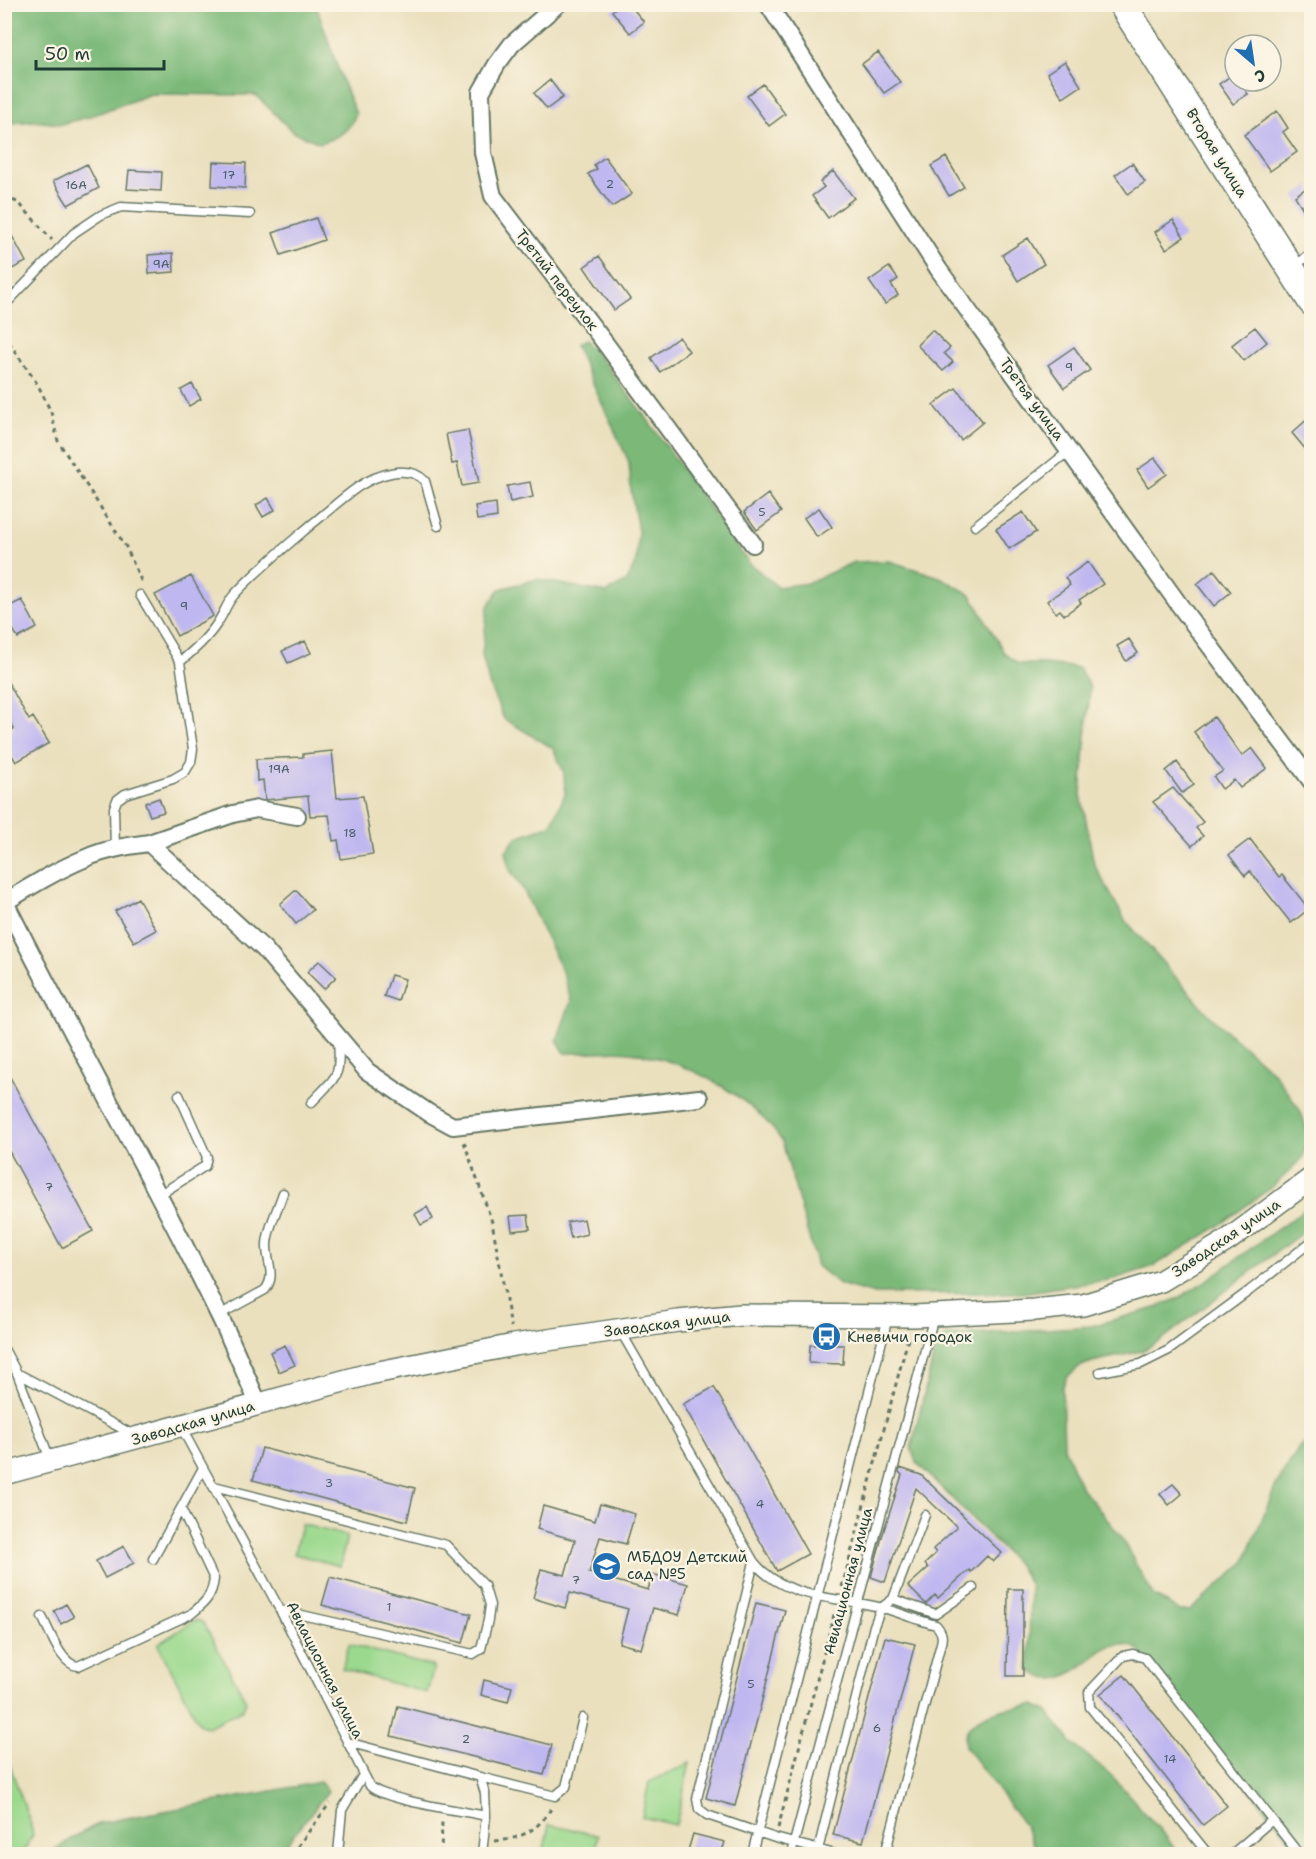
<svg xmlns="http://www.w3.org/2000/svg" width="1316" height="1859" font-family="'Shantell Sans',sans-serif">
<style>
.green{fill:#9bd98e;stroke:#5d8b61;stroke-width:1.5}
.forest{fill:#7cb979;stroke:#4e7b56;stroke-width:1.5}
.building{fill:#bfb7f0}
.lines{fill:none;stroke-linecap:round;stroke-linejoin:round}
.service-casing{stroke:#667664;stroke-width:11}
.minor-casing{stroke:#667664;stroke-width:20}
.tertiary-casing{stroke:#667664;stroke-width:24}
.primary-casing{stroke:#667664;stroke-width:30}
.path{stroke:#667664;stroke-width:3;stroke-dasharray:4.5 4.5;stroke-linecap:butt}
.service{stroke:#fff;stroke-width:8}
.minor{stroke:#fff;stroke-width:16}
.tertiary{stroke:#fff;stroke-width:21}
.primary{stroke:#fff;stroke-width:27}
.labels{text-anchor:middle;stroke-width:4.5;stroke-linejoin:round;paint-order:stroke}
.number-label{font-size:12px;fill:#475c63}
.street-label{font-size:15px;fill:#1f3d34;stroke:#fcf5e5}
.poi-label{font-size:15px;fill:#1f3d34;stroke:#fcf5e5;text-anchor:start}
</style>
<rect width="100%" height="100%" fill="#fcf5e5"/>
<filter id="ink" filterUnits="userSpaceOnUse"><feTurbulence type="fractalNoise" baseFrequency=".0167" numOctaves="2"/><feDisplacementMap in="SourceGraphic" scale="12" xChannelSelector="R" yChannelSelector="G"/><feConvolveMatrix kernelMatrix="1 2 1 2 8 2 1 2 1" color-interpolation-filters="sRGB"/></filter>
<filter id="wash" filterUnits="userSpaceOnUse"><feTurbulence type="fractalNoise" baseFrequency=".008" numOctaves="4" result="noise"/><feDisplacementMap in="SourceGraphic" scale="24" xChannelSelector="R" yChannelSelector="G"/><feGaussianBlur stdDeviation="1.35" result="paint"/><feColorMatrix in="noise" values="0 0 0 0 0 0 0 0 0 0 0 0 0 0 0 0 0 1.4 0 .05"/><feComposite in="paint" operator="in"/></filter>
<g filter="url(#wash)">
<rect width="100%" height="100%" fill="#eae0be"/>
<path class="green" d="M301 1524 347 1536 340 1566 294 1554Z
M195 1620 200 1621 204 1624 246 1701 243 1709 208 1727 203 1726 199 1723 159 1647 158 1644Z
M349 1644 434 1667 427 1693 342 1669Z
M5 1752 30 1822 33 1835 22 1854H5Z
M690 1763 676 1825 642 1817 649 1782Z
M549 1825 598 1835 594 1854H543Z"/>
<path class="forest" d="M5 4 316 5 343 83 356 114C348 133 339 137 320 143L293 132 256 95 151 94 88 117 61 124 32 121 5 124Z
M583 341 594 350 647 419 748 562 778 587 808 583 854 562 889 561 940 577 971 595 1005 654 1019 664H1046L1079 668 1090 688 1081 794 1094 864 1125 920 1211 1017 1274 1073 1300 1110 1309 1135 1303 1157 1276 1184 1216 1228 1154 1266 1114 1279 1021 1293 875 1294 839 1284 817 1266 782 1141C751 1095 685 1060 630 1052 613 1049 585 1054 565 1053L557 1040 571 1001 562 971 523 889 510 870 506 851 517 837 551 825 565 794 564 773 553 748 504 719 490 687 482 655 488 606 500 589 537 579 606 593 627 581 636 561 638 531 631 490 629 462 575 345Z
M1311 1205V1226L1161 1340 1142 1351 1092 1362 1079 1367 1067 1377 1062 1388 1064 1447 1080 1486 1119 1534 1153 1595 1180 1611H1190L1244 1563 1276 1485 1300 1446 1311 1441V1854H1301L1138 1649C1129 1645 1121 1643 1111 1646 1105 1647 1100 1653 1095 1656 1072 1673 1054 1691 1029 1669L1030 1586 1019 1566 916 1462 911 1448 936 1345 946 1336 1091 1326 1152 1309 1179 1298 1206 1281Z
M1034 1705 1047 1711 1071 1742 1113 1777 1167 1838 1178 1854H1038L1024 1825 965 1746C959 1714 1011 1707 1034 1705Z
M320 1782 328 1791 279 1854H48L74 1837 100 1823Z"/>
<g id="blocks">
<path class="building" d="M620 4H629L644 22 630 33 612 11Z
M878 52 900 82 884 93 862 64Z
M1065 61 1081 86 1063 98 1047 73Z
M1235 73V81H1240L1248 94 1233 104 1219 84Z
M550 80 563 97 547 109 534 93Z
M763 84 785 114 769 126 747 96Z
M1277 111 1288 128 1283 132 1297 152 1270 171 1244 135Z
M605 157 632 194 612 207 588 174 597 169 594 165Z
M946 157 964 187 949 196 931 166Z
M213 162 246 163 245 188 212 186Z
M1132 163 1145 182 1128 194 1115 175Z
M87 164 99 188 68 205 53 181Z
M129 170 162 172 161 191 127 189Z
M833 171 854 198 828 218 812 196 824 187 820 182Z
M1311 185V222L1295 196Z
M316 218 324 240 281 255 273 233Z
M1173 220 1184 237 1166 249 1155 232Z
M4 221 26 262 4 273Z
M1028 238 1044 264 1018 281 1002 255Z
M173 253 174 272 149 274 148 255Z
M599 256 630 299 614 310 584 267Z
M889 267 898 279 891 284 898 295 885 304 869 281Z
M1255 327 1267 342 1244 361 1232 345Z
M932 330 950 348 944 353 953 362 943 371 917 345Z
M679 337 689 351 660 372 651 358Z
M1074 347 1090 370 1064 388 1048 365Z
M192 384 201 399 189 406 181 390Z
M956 388 983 422 961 440 933 405Z
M1311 416V456L1292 433Z
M468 430 479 483 462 486 457 463 452 464 446 434Z
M1155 458 1167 474 1148 487 1137 470Z
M530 482 533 497 510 502 507 486Z
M768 494 781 512 757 530 744 512Z
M268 498 275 510 263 517 256 505Z
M496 503 497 517 477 520 475 506Z
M819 508 832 527 817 537 804 518Z
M1023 512 1036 532 1009 549 996 529Z
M1088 562 1103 584 1079 600 1081 603 1064 615 1060 610 1056 613 1047 601 1070 585 1065 578Z
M1214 570 1231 592 1214 606 1197 584Z
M191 576 213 616 177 636 155 595Z
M22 600 37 628 18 638 4 613V609Z
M1129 639 1138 653 1126 661 1117 646Z
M305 641 311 653 288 663 282 651Z
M4 675 29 720 33 717 49 743 16 762 4 742V734L14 729 4 711Z
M1214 717 1242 756 1252 748 1267 768 1240 788 1234 780 1222 789 1214 777 1223 771 1194 732Z
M332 751 337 798 363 796 373 854 341 859 338 840 333 841 329 815 310 816 308 796 265 800 263 780 257 781 256 759 303 757V754Z
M1177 762 1194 785 1182 793 1166 771Z
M1173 788 1203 822 1196 828 1203 836 1192 846 1153 802Z
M159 798 164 812 150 816 145 803Z
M1250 839 1279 877 1282 875 1309 909 1291 923 1250 871 1245 876 1229 855Z
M296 890 313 910 296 924 280 904Z
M138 898 156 930 134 942 115 911Z
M319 961 336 977 324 989 307 972Z
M391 975 405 979 398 1001 384 996Z
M4 1066 93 1231 62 1248 4 1142Z
M427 1207 433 1219 421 1225 415 1214Z
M528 1215 530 1229 512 1231 510 1216Z
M584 1219 587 1234 571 1238 567 1222Z
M285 1345 295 1365 279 1372 270 1352Z
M810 1345H844L843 1364 809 1363Z
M714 1387 808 1554 777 1571 683 1404Z
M262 1448 415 1488 407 1521 253 1480Z
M900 1468 921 1475 1002 1553 993 1562 987 1556 971 1572 969 1570 938 1598 935 1595 926 1604 908 1586 928 1568 925 1564 936 1553 933 1549 957 1527 916 1488 885 1582 871 1577 884 1530 902 1475 899 1472Z
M1173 1484 1182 1494 1169 1505 1160 1494Z
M600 1504 635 1514 626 1544 600 1537 589 1573 648 1590 652 1574 688 1584 679 1615 653 1608 641 1649 619 1643 628 1609 570 1593 565 1608 533 1598 541 1569 565 1575 575 1540 537 1529 543 1506 595 1521Z
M124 1546 134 1563 105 1578 96 1561Z
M330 1577 471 1614 463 1643 322 1605Z
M1008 1589H1023V1676H1007Z
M756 1603 785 1610 735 1806 706 1798Z
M66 1604 74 1617 61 1624 54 1611Z
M885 1637 915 1644 863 1842 833 1835Z
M1124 1675 1227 1806 1203 1825 1100 1694Z
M484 1680 512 1687 508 1702 481 1695Z
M398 1706 552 1745 544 1775 391 1736Z
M693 1834 725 1842 721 1854H687Z"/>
</g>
</g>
<g filter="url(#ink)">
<use href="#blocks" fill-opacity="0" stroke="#667664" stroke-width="1.5"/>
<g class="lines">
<defs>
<path id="service" d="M1293 268 1312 252
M4 306 74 233 101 215 121 207 250 214
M975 526 1069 451
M140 595 180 662
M115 849 114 808 117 800 125 794 173 779 185 772 191 762 193 749 180 662C194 650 208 638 218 622 224 613 227 603 234 595 258 569 285 547 312 524 327 512 342 498 358 487 376 475 408 463 425 481L438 526
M311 1103C337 1075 341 1079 338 1039
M159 1195 205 1166 207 1157 179 1095
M219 1315 265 1290C277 1275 266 1261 267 1244 268 1227 278 1209 283 1193
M621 1332 754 1562C786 1601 838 1596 883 1608 900 1613 918 1620 936 1625 943 1633 943 1638 940 1647L885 1854
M4 1349 17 1373 51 1462
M1100 1372 1141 1364 1169 1350 1249 1291 1312 1241
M17 1373 134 1435
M181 1427 280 1610 370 1786C383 1800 463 1811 486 1816L482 1854
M214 1486 446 1545 484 1585 490 1605 488 1620 481 1649 473 1654 280 1610
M153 1559 203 1468
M754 1562 697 1799 699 1809 707 1815 775 1838 835 1854
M893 1599 936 1614 973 1588
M42 1617C50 1631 61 1665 78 1666L191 1614C205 1603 212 1596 214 1579L181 1509
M347 1742 480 1777 485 1793 486 1816
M480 1777 555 1796 566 1787 583 1718
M338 1854 342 1810 363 1775
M752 1854 888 1317
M791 1854 934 1316
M817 1854 874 1626 881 1608 893 1599 925 1515
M1208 1854 1090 1707 1089 1692 1123 1656 1133 1654 1145 1658 1299 1854
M1232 1854 1272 1820"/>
<path id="minor" d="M558 4 512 44 497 64 481 92 483 153 493 196 605 343 753 544
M768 4 939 270 1183 610 1312 782
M149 843 233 814 257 809 297 816
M259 1405C245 1374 233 1343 218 1313 151 1174 74 1040 5 902 31 886 57 870 86 858 106 849 128 846 149 843L264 949 367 1071 429 1113 453 1126 699 1098"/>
<path id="tertiary" d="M4 1474 369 1374 514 1345 678 1321 741 1315 914 1316 1034 1310 1083 1305 1161 1281 1228 1240 1312 1178"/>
<path id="primary" d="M1122 4 1312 302"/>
</defs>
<use href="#service" class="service-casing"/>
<use href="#minor" class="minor-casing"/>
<use href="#tertiary" class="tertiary-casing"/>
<use href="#primary" class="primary-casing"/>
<path class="path" d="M4 198 18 202 52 240
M4 335 38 385 51 412 58 441 126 547 143 585
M464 1142 492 1222 511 1327
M842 1587 909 1335
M778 1828 835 1611
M495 1841C521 1839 539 1830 552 1807
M292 1854 330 1803
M441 1854 442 1821"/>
<use href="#service" class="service"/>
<use href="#minor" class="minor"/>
<use href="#tertiary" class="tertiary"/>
<use href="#primary" class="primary"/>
</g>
</g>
<defs>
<symbol id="bus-disc" viewBox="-11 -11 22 22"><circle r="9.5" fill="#1f6fb2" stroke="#fcf5e5"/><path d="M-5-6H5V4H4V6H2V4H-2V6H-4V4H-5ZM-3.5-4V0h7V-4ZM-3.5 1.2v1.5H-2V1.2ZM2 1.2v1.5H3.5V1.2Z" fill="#fff"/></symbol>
<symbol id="school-disc" viewBox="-11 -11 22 22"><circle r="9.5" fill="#1f6fb2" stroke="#fcf5e5"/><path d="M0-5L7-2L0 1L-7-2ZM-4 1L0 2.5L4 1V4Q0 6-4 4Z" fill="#fff"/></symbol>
</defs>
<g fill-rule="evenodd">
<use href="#bus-disc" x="810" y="1320" width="33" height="33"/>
<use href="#school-disc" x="590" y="1550" width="33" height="33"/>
</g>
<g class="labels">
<g class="number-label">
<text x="229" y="179">17</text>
<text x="610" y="188">2</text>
<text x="76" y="189">16А</text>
<text x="161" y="268">9А</text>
<text x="1069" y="371">9</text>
<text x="762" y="516">5</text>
<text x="184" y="610">9</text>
<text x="279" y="773">19А</text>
<text x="350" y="837">18</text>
<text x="49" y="1191">7</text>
<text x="329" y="1487">3</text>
<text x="760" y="1508">4</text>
<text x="576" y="1584">7</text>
<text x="389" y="1611">1</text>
<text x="751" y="1688">5</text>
<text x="877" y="1732">6</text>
<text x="466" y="1743">2</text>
<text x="1170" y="1763">14</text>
</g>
<g class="street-label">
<text transform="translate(1217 153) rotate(58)" y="5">Вторая улица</text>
<text transform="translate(557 280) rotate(52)" y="5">Третий переулок</text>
<text transform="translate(1032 399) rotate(54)" y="5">Третья улица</text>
<text transform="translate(1226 1238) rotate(-34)" y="5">Заводская улица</text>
<text transform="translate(667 1324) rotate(-7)" y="5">Заводская улица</text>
<text transform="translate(193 1423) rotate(-16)" y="5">Заводская улица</text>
<text transform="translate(848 1581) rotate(-75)" y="5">Авиационная улица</text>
<text transform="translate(325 1670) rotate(63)" y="5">Авиационная улица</text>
</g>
<g class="poi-label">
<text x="847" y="1342">Кневичи городок</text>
<text x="627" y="1562">МБДОУ Детский<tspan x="627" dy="17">сад №5</tspan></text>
</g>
</g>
<rect width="1316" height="1859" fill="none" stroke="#fcf5e5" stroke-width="24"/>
<g transform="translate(1253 63) rotate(151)"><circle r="28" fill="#fcf5e5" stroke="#a4ab9e" stroke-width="1.5"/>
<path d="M0-4.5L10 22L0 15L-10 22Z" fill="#1f6fb2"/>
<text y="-9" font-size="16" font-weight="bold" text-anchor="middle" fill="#1f3d34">С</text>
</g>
<path d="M36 60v9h128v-9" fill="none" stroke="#1f3d34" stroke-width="3"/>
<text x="45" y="60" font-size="18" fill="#1f3d34" stroke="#fcf5e5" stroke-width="4.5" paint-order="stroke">50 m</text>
</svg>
